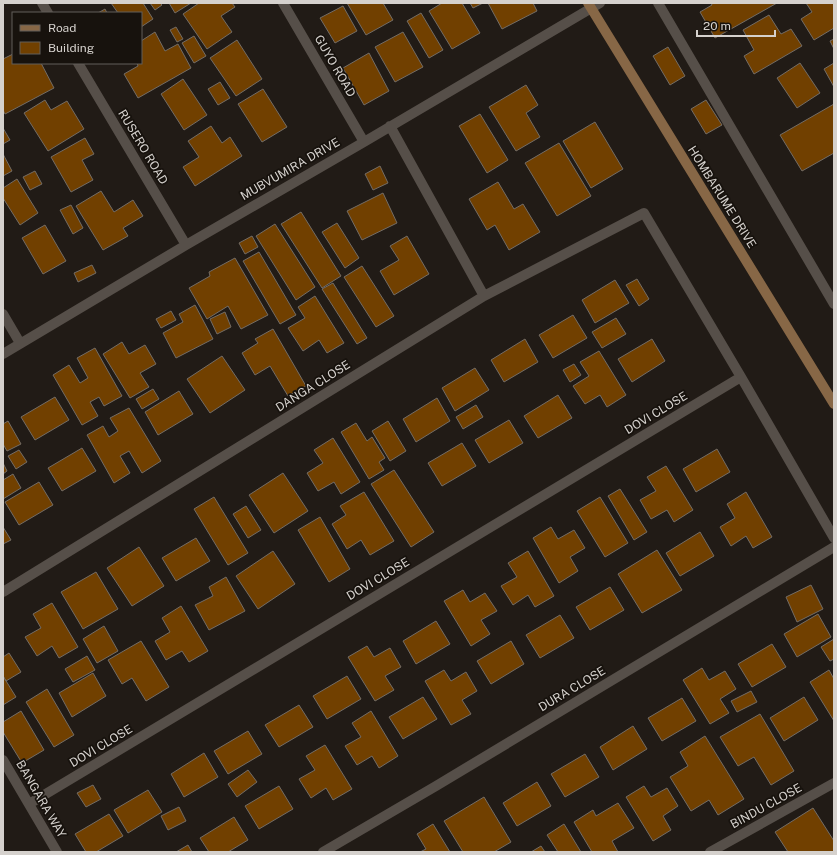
<svg xmlns="http://www.w3.org/2000/svg" width="837" height="855" font-family="'Public Sans',sans-serif">
<style>
.building{fill:#714000;stroke:#736c65}
.lines{fill:none;stroke-linecap:round;stroke-linejoin:round}
.street{stroke:#564f49;stroke-width:10}
.secondary{stroke:#876746;stroke-width:10}
.labels{text-anchor:middle;stroke-width:3.5;stroke-linejoin:round;paint-order:stroke}
.street-label{font-size:12px;fill:#d5d1cd;stroke:#17120d}
</style>
<rect width="100%" height="100%" fill="#211b16"/>
<path class="building" d="M111 3H143L153 19 141 27V13H118Z
M150 3H160L162 5 155 10Z
M169 3H191L175 13Z
M199 3H232L235 7 221 16 232 32 207 49 183 14Z
M347 3H383L393 20 366 35Z
M442 3H462L480 33 452 49 429 11Z
M470 3H483L473 8Z
M488 3H533L537 11 502 29Z
M711 3H777L715 38 700 12 712 5Z
M806 3H834V28L814 40 801 19 812 12Z
M343 6 357 31 335 43 320 18Z
M105 9 107 13H98Z
M421 13 443 50 429 58 407 21Z
M769 15 781 34 791 29 802 46 754 74 744 56 754 50 743 30Z
M176 27 183 39 177 42 170 30Z
M155 32 165 51 178 44 191 68 138 98 124 74 138 66 137 63H141V41Z
M403 32 423 67 395 82 375 47Z
M194 36 206 56 194 63 182 43Z
M834 39V49L830 41Z
M237 40 262 79 236 96 210 58Z
M668 47 685 76 670 85 653 56Z
M369 53 389 91 364 105 343 68Z
M13 54V63H41L54 88 5 114 3 110V59Z
M800 63 820 93 797 108 777 78Z
M834 63V87L824 69Z
M183 79 207 115 184 130 161 94Z
M220 82 230 98 218 105 208 89Z
M526 85 538 105 526 113 540 137 516 151 489 107Z
M263 89 287 127 262 142 238 104Z
M45 100 51 110 67 101 84 129 48 151 24 113Z
M706 100 722 125 706 134 691 109Z
M834 104V153L802 171 780 135Z
M480 114 508 160 487 173 459 126Z
M595 122 623 169 591 188 563 141Z
M211 126 222 143 230 137 242 156 195 186 183 167 199 157 188 141Z
M3 128 10 140 3 144Z
M85 138 94 154 82 160 93 180 71 192 51 157Z
M559 143 591 196 557 216 525 163Z
M3 154 12 171 3 176Z
M380 166 388 183 373 190 365 174Z
M35 171 42 184 30 190 23 177Z
M17 179 38 213 20 225 3 198V188Z
M498 182 514 209 523 204 540 232 509 250 495 225 487 230 469 199Z
M101 191 114 212 133 200 143 216 123 228 128 236 103 250 76 206Z
M383 193 397 223 362 240 347 211Z
M71 205 83 228 73 234 60 210Z
M301 212 341 276 322 288 281 224Z
M337 223 359 258 345 268 322 232Z
M275 224 315 287 296 300 256 236Z
M45 225 66 261 43 274 22 238Z
M252 236 258 247 245 254 239 243Z
M407 236 429 274 394 295 380 271 399 260 390 246Z
M259 252 296 315 280 324 243 261Z
M235 258 268 315 241 329 228 306 207 319 189 288 210 276 209 272Z
M92 265 96 273 78 282 74 273Z
M362 266 394 316 376 327 344 277Z
M637 279 649 299 639 306 626 285Z
M615 280 629 303 595 323 582 300Z
M333 283 367 338 357 344 322 289Z
M315 296 344 343 327 353 319 340 303 351 288 328 305 318 298 307Z
M195 305 213 339 176 358 163 333 183 322 179 314Z
M171 311 176 320 161 328 156 319Z
M225 312 231 327 217 334 210 319Z
M573 315 587 338 553 358 539 335Z
M616 318 626 334 602 348 592 332Z
M273 329 306 386 288 396 270 366 255 375 242 353 258 343 255 339Z
M525 339 538 362 504 382 491 360Z
M652 339 665 361 632 382 618 359Z
M122 342 129 354 145 345 156 364 140 373 149 387 130 398 103 354Z
M95 348 122 396 104 406 99 397 90 402 98 416 82 425 53 375 69 365 80 383 88 378 77 358Z
M599 351 626 395 607 407 600 395 585 404 573 386 589 376 580 362Z
M222 356 245 390 210 413 187 379Z
M574 364 581 375 570 382 563 370Z
M475 368 489 390 455 411 442 388Z
M153 389 159 399 142 409 136 399Z
M179 391 193 414 158 435 145 412Z
M558 395 572 418 538 438 524 416Z
M55 397 69 420 35 440 21 417Z
M437 398 450 421 416 442 403 419Z
M476 405 483 417 463 429 456 417Z
M129 408 161 461 142 473 129 451 120 456 130 473 114 483 87 435 103 426 109 437 118 431 110 418Z
M509 420 523 443 489 463 475 440Z
M8 421 21 444 7 451 3 444V424Z
M388 421 406 451 390 461 372 431Z
M356 423 367 441 372 437 385 458 379 462 384 470 369 479 341 432Z
M333 438 360 482 341 494 334 482 318 491 307 473 323 463 314 450Z
M462 443 476 466 442 486 428 463Z
M82 448 96 471 62 491 48 468Z
M717 449 730 472 696 492 683 469Z
M19 450 27 462 16 469 8 456Z
M3 463 7 471 3 474Z
M666 466 693 510 674 522 667 510 651 519 640 500 656 491 647 477Z
M394 470 434 532 411 547 371 484Z
M283 473 308 511 274 533 249 495Z
M13 474 21 488 3 499V480Z
M39 482 53 505 19 525 5 502Z
M620 489 647 532 634 540 608 496Z
M364 492 394 541 370 555 361 540 347 549 332 524 346 515 340 506Z
M746 492 772 537 753 548 746 536 731 546 720 527 735 518 727 504Z
M214 497 248 553 228 565 194 509Z
M600 497 628 543 605 557 577 511Z
M246 506 261 530 248 538 233 514Z
M320 517 350 569 329 582 298 530Z
M3 527 11 540 3 544Z
M551 527 558 539 574 530 585 548 570 557 578 571 559 583 533 538Z
M700 532 714 556 680 576 666 553Z
M196 538 210 561 176 581 162 558Z
M139 547 164 586 132 606 107 568Z
M657 550 682 590 642 613 618 574Z
M273 551 295 584 258 609 236 576Z
M528 551 554 596 535 607 528 595 513 605 501 586 517 577 508 563Z
M96 572 118 609 83 629 61 592Z
M226 577 245 611 209 630 195 605 213 596 209 587Z
M811 585 823 609 797 622 786 597Z
M610 587 624 610 590 630 576 607Z
M463 590 470 602 485 593 497 611 481 620 490 634 471 646 444 601Z
M52 603 78 647 59 658 52 646 37 656 25 637 41 628 33 614Z
M181 606 208 651 189 662 182 651 166 660 155 641 170 632 162 618Z
M818 614 831 637 797 657 784 634Z
M560 615 574 638 540 658 526 635Z
M436 621 450 644 416 664 403 641Z
M104 626 118 651 97 663 83 639Z
M834 639V659L830 661 821 647Z
M141 641 169 687 146 701 132 678 122 684 108 660Z
M511 641 524 664 491 684 477 661Z
M772 644 786 667 752 687 738 664Z
M367 646 374 657 390 648 401 667 385 676 394 690 375 701 348 657Z
M9 653 21 672 6 681 3 676V657Z
M87 656 95 670 73 682 65 669Z
M702 668 709 680 725 671 736 689 720 699 729 713 710 724 683 680Z
M444 670 451 681 466 672 477 691 462 700 471 714 451 725 425 681Z
M829 670 834 679V721L810 682Z
M93 673 106 696 72 717 59 693Z
M3 676 16 697 3 705Z
M347 676 361 699 327 719 313 696Z
M47 689 74 735 54 747 26 702Z
M751 691 757 702 737 712 731 701Z
M423 697 437 719 403 739 389 717Z
M804 697 818 720 784 741 770 718Z
M682 698 696 721 662 741 648 718Z
M299 705 313 727 279 747 265 725Z
M21 711 44 750 22 763 3 732V722Z
M371 711 398 756 379 768 372 756 357 765 345 746 361 737 352 723Z
M760 714 794 771 771 785 754 757 738 766 720 737Z
M633 726 647 749 613 770 600 747Z
M248 731 262 754 228 774 214 751Z
M705 736 744 799 718 815 709 800 691 811 670 777 688 766 680 752Z
M325 745 352 789 333 800 326 788 311 798 299 779 315 770 306 756Z
M204 753 218 777 184 797 171 774Z
M585 754 599 777 565 797 551 774Z
M248 770 257 782 237 797 228 784Z
M537 782 551 806 517 826 503 803Z
M93 785 101 799 86 807 77 793Z
M279 786 293 809 259 829 245 806Z
M644 786 651 797 667 788 678 806 663 816 671 830 653 841 626 797Z
M148 790 162 812 128 833 114 810Z
M484 797 511 842 494 852H463L444 821Z
M618 803 634 828 612 841 618 852H592L574 822 593 810 596 816Z
M179 807 186 821 168 830 161 816Z
M813 808 834 841V852H788L775 832Z
M109 814 123 836 96 852H86L75 834Z
M234 817 248 840 228 852H209L200 838Z
M433 824 450 852H420L426 849 417 834Z
M564 824 581 852H558L547 835Z
M188 845 192 852H176Z
M541 846 545 852H531Z"/>
<g class="lines">
<path class="street" d="M42 3 48 13
M283 3 364 142
M658 3 834 304
M78 63 186 245
M390 126 484 296
M3 314 20 343
M3 354 186 245 364 142 600 3
M3 592 484 296 644 213 741 377 834 538
M3 760 57 852
M29 804 741 377
M323 852 436 786 834 547
M710 852 834 783"/>
<path class="secondary" d="M588 3 834 404"/>
</g>
<g class="labels">
<g class="street-label">
<text transform="translate(335 66) rotate(60)" y="4">GUYO ROAD</text>
<text transform="translate(143 147) rotate(59)" y="4">RUSERO ROAD</text>
<text transform="translate(290 169) rotate(-30)" y="4">MUBVUMIRA DRIVE</text>
<text transform="translate(722 197) rotate(58)" y="4">HOMBARUME DRIVE</text>
<text transform="translate(313 386) rotate(-32)" y="4">DANGA CLOSE</text>
<text transform="translate(656 413) rotate(-31)" y="4">DOVI CLOSE</text>
<text transform="translate(378 579) rotate(-31)" y="4">DOVI CLOSE</text>
<text transform="translate(572 689) rotate(-31)" y="4">DURA CLOSE</text>
<text transform="translate(101 746) rotate(-31)" y="4">DOVI CLOSE</text>
<text transform="translate(41 799) rotate(60)" y="4">BANGARA WAY</text>
<text transform="translate(766 806) rotate(-29)" y="4">BINDU CLOSE</text>
</g>
</g>
<rect width="837" height="855" fill="none" stroke="#d5d1cd" stroke-width="8"/>
<rect x="12" y="12" width="130" height="52" fill="#17120d" stroke="#635e5a"/>
<rect x="20" y="25" width="20" height="6" fill="#876746" stroke="#635e5a"/>
<text x="48" y="32" font-size="12" fill="#d5d1cd">Road</text>
<rect x="20" y="42" width="20" height="12" fill="#714000" stroke="#635e5a"/>
<text x="48" y="52" font-size="12" fill="#d5d1cd">Building</text>
<path d="M697 30v6h78v-6" fill="none" stroke="#d5d1cd" stroke-width="2"/>
<text x="703" y="30" font-size="12" fill="#d5d1cd" stroke="#17120d" stroke-width="3" paint-order="stroke">20 m</text>
</svg>
